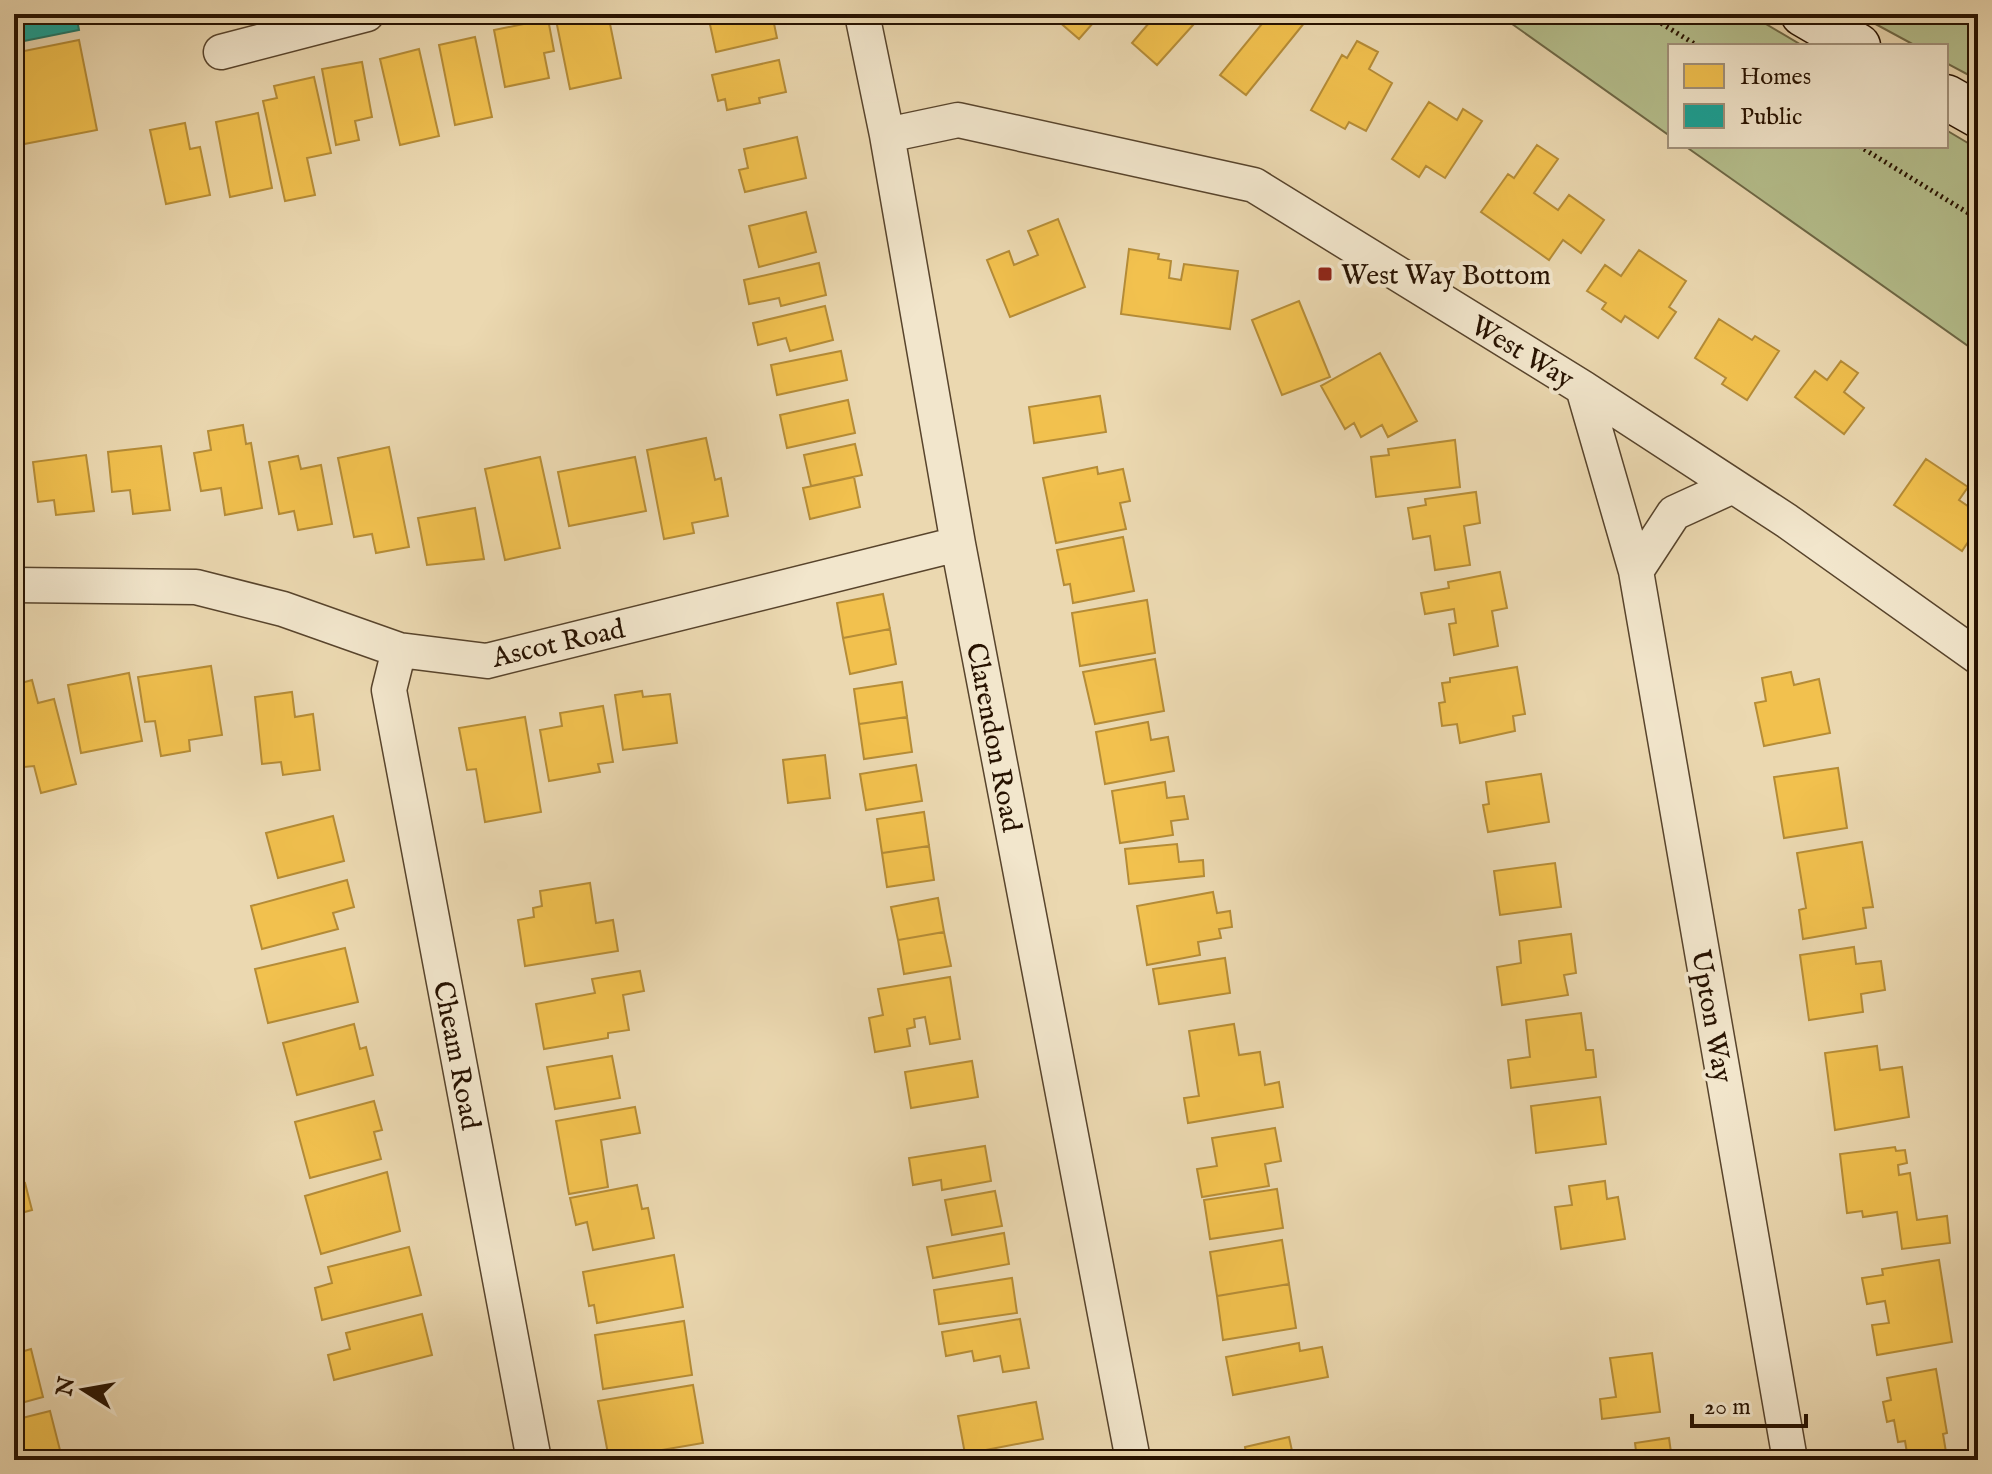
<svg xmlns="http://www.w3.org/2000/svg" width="1992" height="1474" font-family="'IM FELL English',serif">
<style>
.green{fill:#b5bf8d;stroke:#6e6846;stroke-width:2}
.homes{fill:#f2c14e;stroke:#b58c37;stroke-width:2}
.public{fill:#17a398;stroke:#1c786a;stroke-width:2}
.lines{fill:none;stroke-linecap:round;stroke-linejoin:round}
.street-casing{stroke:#58442c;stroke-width:37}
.secondary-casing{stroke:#271200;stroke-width:47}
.path{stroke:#271200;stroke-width:5;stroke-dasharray:2 4;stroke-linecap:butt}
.street{stroke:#f2e6cc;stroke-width:34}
.secondary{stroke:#f2e6cc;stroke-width:44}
.poi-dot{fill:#8f2418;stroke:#f2e6cc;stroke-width:3}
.labels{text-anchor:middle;stroke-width:8;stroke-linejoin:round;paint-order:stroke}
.poi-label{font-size:28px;fill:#271200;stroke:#f2e6cc;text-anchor:start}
.street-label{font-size:28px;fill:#271200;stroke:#f2e6cc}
</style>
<rect width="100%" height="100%" fill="#ebd8b0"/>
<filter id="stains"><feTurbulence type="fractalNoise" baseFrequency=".0025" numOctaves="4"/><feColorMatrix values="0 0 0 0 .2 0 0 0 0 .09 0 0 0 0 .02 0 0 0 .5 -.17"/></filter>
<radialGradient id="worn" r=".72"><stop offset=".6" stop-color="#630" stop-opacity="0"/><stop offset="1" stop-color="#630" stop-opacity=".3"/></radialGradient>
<path class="green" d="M1498 14H1749L1803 46H1670V136Z
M1857 14H1978V80L1946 63V46H1916Z
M1946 130 1978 149V353L1685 146H1946Z"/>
<path class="homes" d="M584 14H608L621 78 570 89 556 20Z
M735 14H772L777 38 716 52 709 20Z
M1050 14H1101L1079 39Z
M1139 14H1203L1157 65 1132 43 1149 23Z
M1270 14H1296L1305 22 1246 95 1220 75Z
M548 19 554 51 544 53 549 78 505 87 494 30Z
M475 37 492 117 455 125 439 45Z
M79 40 97 130 14 146V53Z
M1357 41 1378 52 1369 69 1392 83 1366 131 1349 122 1345 129 1311 110 1342 55 1347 58Z
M419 49 439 136 400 145 380 59Z
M779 60 786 92 759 98 760 103 727 110 725 99 718 101 712 75Z
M362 62 372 117 355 121 359 140 336 145 322 69Z
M314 77 331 153 307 158 315 195 285 201 263 101 277 98 274 86Z
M1429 102 1457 120 1463 109 1482 121 1445 178 1426 166 1419 177 1392 159Z
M258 113 272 188 230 197 216 122Z
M185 123 190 149 200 147 210 195 166 204 150 130Z
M797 137 806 178 745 192 739 170 748 168 744 149Z
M1537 145 1558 159 1534 193 1558 210 1569 195 1604 220 1581 253 1563 240 1549 260 1481 212 1508 174 1514 178Z
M806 212 816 252 759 267 749 226Z
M1058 219 1085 287 1010 317 987 260 1009 251 1014 265 1038 255 1028 231Z
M1129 249 1159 254 1158 259 1171 261 1169 278 1181 280 1184 264 1238 271 1230 329 1121 314Z
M1639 250 1686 281 1669 307 1676 312 1658 338 1625 316 1621 322 1602 309 1606 303 1587 291 1605 265 1621 276Z
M819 263 826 295 781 306 779 298 749 304 744 280Z
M1299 301 1330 377 1282 395 1252 320Z
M825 306 833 340 790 351 786 338 758 345 753 323Z
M1719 319 1752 340 1755 336 1779 351 1747 400 1722 384 1726 378 1695 358Z
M841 351 847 380 777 395 771 365Z
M1380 353 1417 421 1388 437 1382 425 1361 437 1354 423 1345 429 1321 386Z
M1841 361 1858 373 1844 392 1864 408 1844 434 1795 397 1815 371 1827 380Z
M1100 396 1106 432 1034 443 1029 407Z
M848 400 855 433 787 448 780 415Z
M243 425 246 444 251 443 262 508 225 515 221 488 201 491 194 453 211 450 208 431Z
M706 438 715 480 721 478 728 516 692 523 694 533 664 539 647 450Z
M1455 440 1460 487 1376 497 1371 457 1389 455 1388 449Z
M855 444 862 475 811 486 804 455Z
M161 446 170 510 133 514 130 490 112 492 108 452Z
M389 447 409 547 376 553 372 534 354 537 338 458Z
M86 455 94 511 56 515 54 500 38 502 33 462Z
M298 456 301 469 321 465 332 524 298 530 294 511 279 514 269 462Z
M540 457 560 548 505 560 485 469Z
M635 457 646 511 569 526 558 472Z
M1926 459 1968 487 1959 500 1978 513V527L1962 551 1894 505Z
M1097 467 1098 474 1123 469 1130 501 1120 503 1126 529 1056 543 1043 478Z
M854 477 860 507 810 519 803 488Z
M1476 492 1480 523 1464 526 1470 565 1435 570 1430 536 1413 539 1408 508 1426 505 1425 499Z
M475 508 484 559 427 565 418 518Z
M1123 537 1134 591 1073 603 1070 584 1064 585 1057 550Z
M1500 572 1507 608 1492 611 1498 646 1454 655 1449 624 1456 623 1454 609 1425 614 1421 593 1449 588 1448 582Z
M883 594 890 629 843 638 837 603Z
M1147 600 1155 653 1080 666 1072 613Z
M890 629 896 664 850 674 843 638Z
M1155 659 1164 711 1095 724 1083 672Z
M211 666 222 735 189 740 190 751 161 756 155 721 145 722 138 677Z
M1517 667 1525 714 1513 716 1515 731 1460 743 1457 724 1442 726 1439 703 1445 702 1442 683 1450 682V678Z
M1791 672 1794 685 1819 679 1830 733 1764 746 1755 703 1766 701 1762 678Z
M129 673 142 741 81 753 68 685Z
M32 680 38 703 54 699 76 784 41 793 34 766 14 768V685Z
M902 682 907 717 859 724 854 689Z
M642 691 643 697 670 694 677 743 623 750 615 695Z
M292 692 295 717 313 714 320 770 283 775 281 762 262 764 255 697Z
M603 706 613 762 598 764 600 772 549 781 540 730 562 726 560 713Z
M525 717 541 812 485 822 476 769 467 770 459 728Z
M907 717 912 752 864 759 859 724Z
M1148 722 1151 740 1168 737 1174 771 1105 784 1096 732Z
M825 755 830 798 788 803 783 760Z
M916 765 922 801 866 810 860 774Z
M1838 768 1847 828 1784 838 1774 777Z
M1541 774 1549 822 1488 832 1483 805 1489 804 1486 782Z
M1165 782 1167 798 1184 796 1188 819 1171 821 1173 835 1120 843 1112 791Z
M924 812 929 846 882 853 877 819Z
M333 816 344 861 278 878 266 833Z
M1862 842 1873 907 1863 908 1866 928 1803 939 1799 910 1806 908 1797 853Z
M1177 844 1179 862 1203 860 1204 876 1129 884 1125 849Z
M929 846 934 880 887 887 882 853Z
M1555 863 1561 907 1500 915 1494 871Z
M347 880 354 907 333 913 338 929 262 949 251 906Z
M590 883 596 923 613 920 618 951 525 966 518 920 534 917 533 908 542 906 540 891Z
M1213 892 1217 913 1230 911 1232 927 1219 929 1221 938 1198 942 1200 955 1147 965 1137 906Z
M938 898 944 932 898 940 891 907Z
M944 932 951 966 904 974 898 940Z
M1571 934 1576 973 1564 975 1568 995 1502 1005 1497 967 1521 963 1519 941Z
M1854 947 1856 964 1881 961 1885 990 1861 994 1863 1012 1809 1020 1800 955Z
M345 948 358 1002 268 1023 255 969Z
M1225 958 1230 993 1159 1004 1153 969Z
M640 971 644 991 623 995 629 1030 608 1033V1038L544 1049 536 1004 595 993 592 979Z
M950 977 960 1039 930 1044 925 1017 914 1019 915 1027 907 1029 910 1046 875 1052 869 1018 883 1015 878 989Z
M1581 1013 1586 1050H1593L1596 1077 1511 1088 1508 1060 1530 1057 1526 1020Z
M354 1024 360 1049 366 1047 373 1075 297 1095 283 1043Z
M1234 1024 1239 1055 1260 1052 1265 1085 1279 1082 1283 1107 1188 1123 1184 1098 1199 1096 1189 1031Z
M1877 1046 1880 1070 1902 1067 1909 1117 1835 1130 1825 1053Z
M612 1056 620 1098 555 1109 547 1067Z
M972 1061 978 1097 911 1108 905 1072Z
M1600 1097 1606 1144 1536 1153 1531 1106Z
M374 1101 382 1130 374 1132 381 1159 310 1178 295 1122Z
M635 1107 640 1133 601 1140 608 1187 569 1194 556 1121Z
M1275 1128 1281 1161 1265 1164 1269 1186 1202 1197 1197 1169 1217 1166 1212 1138Z
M985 1146 991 1181 942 1190 941 1180 913 1185 909 1158Z
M1895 1147 1896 1151 1905 1150 1907 1163 1898 1165 1899 1175 1910 1173 1917 1220 1947 1216 1950 1243 1902 1249 1897 1212 1863 1217 1862 1211 1847 1213 1840 1154Z
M387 1172 400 1231 321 1254 305 1196Z
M1605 1181 1607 1199 1618 1197 1625 1239 1561 1249 1555 1207 1572 1205 1569 1186Z
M25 1183 32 1210 14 1215V1186Z
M637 1185 642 1209 648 1208 654 1238 593 1250 587 1222 576 1225 570 1198Z
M1277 1189 1283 1228 1210 1239 1204 1200Z
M995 1191 1002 1226 952 1235 945 1200Z
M1004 1233 1009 1264 933 1278 927 1247Z
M1282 1240 1289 1284 1217 1296 1210 1252Z
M409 1247 421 1295 322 1320 315 1288 332 1283 328 1267Z
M674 1255 683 1307 597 1323 594 1305 589 1306 583 1272Z
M1939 1260 1952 1342 1877 1355 1872 1325 1889 1323 1885 1301 1867 1304 1862 1278 1883 1275 1882 1269Z
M1012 1278 1017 1313 939 1324 934 1290Z
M1289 1284 1296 1328 1223 1340 1217 1296Z
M422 1314 432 1355 334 1380 328 1355 350 1349 346 1333Z
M1020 1319 1029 1368 1003 1372 1000 1356 974 1361 972 1351 946 1356 942 1332Z
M684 1321 692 1375 603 1389 595 1335Z
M1299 1343 1300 1351 1322 1347 1328 1377 1233 1395 1226 1357Z
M31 1349 43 1397 14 1405V1354Z
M1652 1353 1660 1412 1602 1419 1600 1399 1616 1397 1610 1358Z
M1936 1369 1947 1433 1943 1434 1946 1452 1908 1459 1905 1441 1898 1442 1894 1420 1887 1422 1883 1402 1891 1400 1887 1378Z
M693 1385 703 1443 609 1459 598 1401Z
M1036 1402 1043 1439 965 1454 958 1416Z
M50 1411 61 1454 39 1460H14V1420Z
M1289 1437 1294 1460H1247L1245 1447Z
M1669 1438 1672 1460H1590L1636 1451 1635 1443Z"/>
<path class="public" d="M14 14H76L79 30 14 43Z"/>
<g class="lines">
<defs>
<path id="street" d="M862 14 887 135 958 544 1133 1460
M221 52 367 14
M887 135 958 120 1254 185 1583 388 1787 521 1978 657
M1583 388 1636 571 1790 1460
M1636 571 1674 513 1733 486
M14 585 196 587 283 609 399 650 487 661 958 544
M399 650 389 690 534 1460"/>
<path id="secondary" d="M1803 14 1858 46
M1946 97 1978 115"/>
</defs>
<use href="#street" class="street-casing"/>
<use href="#secondary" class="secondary-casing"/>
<path class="path" d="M1646 14 1698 46
M1859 146 1978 219"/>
<use href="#street" class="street"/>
<use href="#secondary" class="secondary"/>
</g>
<rect class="poi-dot" x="1317" y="266" width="16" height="16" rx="4"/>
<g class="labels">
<g class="poi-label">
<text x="1341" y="284">West Way Bottom</text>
</g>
<g class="street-label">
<text transform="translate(1523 351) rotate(31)" y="10">West Way</text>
<text transform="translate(558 642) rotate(-13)" y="10">Ascot Road</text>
<text transform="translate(995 737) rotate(79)" y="10">Clarendon Road</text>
<text transform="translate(1713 1016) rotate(80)" y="10">Upton Way</text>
<text transform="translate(458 1055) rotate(79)" y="10">Cheam Road</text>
</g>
</g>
<rect width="1992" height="1474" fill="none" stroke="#ebd8b0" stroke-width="48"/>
<rect x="16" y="16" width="1960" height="1442" fill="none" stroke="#271200" stroke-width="4"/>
<rect x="24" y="24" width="1944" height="1426" fill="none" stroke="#271200" stroke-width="2"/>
<rect x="1668" y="44" width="280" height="104" fill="#f2e6cc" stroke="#a1917a" stroke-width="2"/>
<rect x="1684" y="64" width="40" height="24" fill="#f2c14e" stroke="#a1917a" stroke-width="2"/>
<text x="1740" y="84" font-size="24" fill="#271200">Homes</text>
<rect x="1684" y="104" width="40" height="24" fill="#17a398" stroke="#a1917a" stroke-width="2"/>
<text x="1740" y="124" font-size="24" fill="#271200">Public</text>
<g transform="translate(84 1390) rotate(281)" stroke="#f2e6cc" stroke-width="6" paint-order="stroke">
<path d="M0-6L14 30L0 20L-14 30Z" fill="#271200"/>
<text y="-12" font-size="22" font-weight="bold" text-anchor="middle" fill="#271200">N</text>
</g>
<path d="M1692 1414v12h114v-12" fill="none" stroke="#271200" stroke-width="4"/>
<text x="1704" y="1414" font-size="24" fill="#271200" stroke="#f2e6cc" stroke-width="6" paint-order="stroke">20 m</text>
<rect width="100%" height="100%" filter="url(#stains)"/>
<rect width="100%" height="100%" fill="url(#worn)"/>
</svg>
